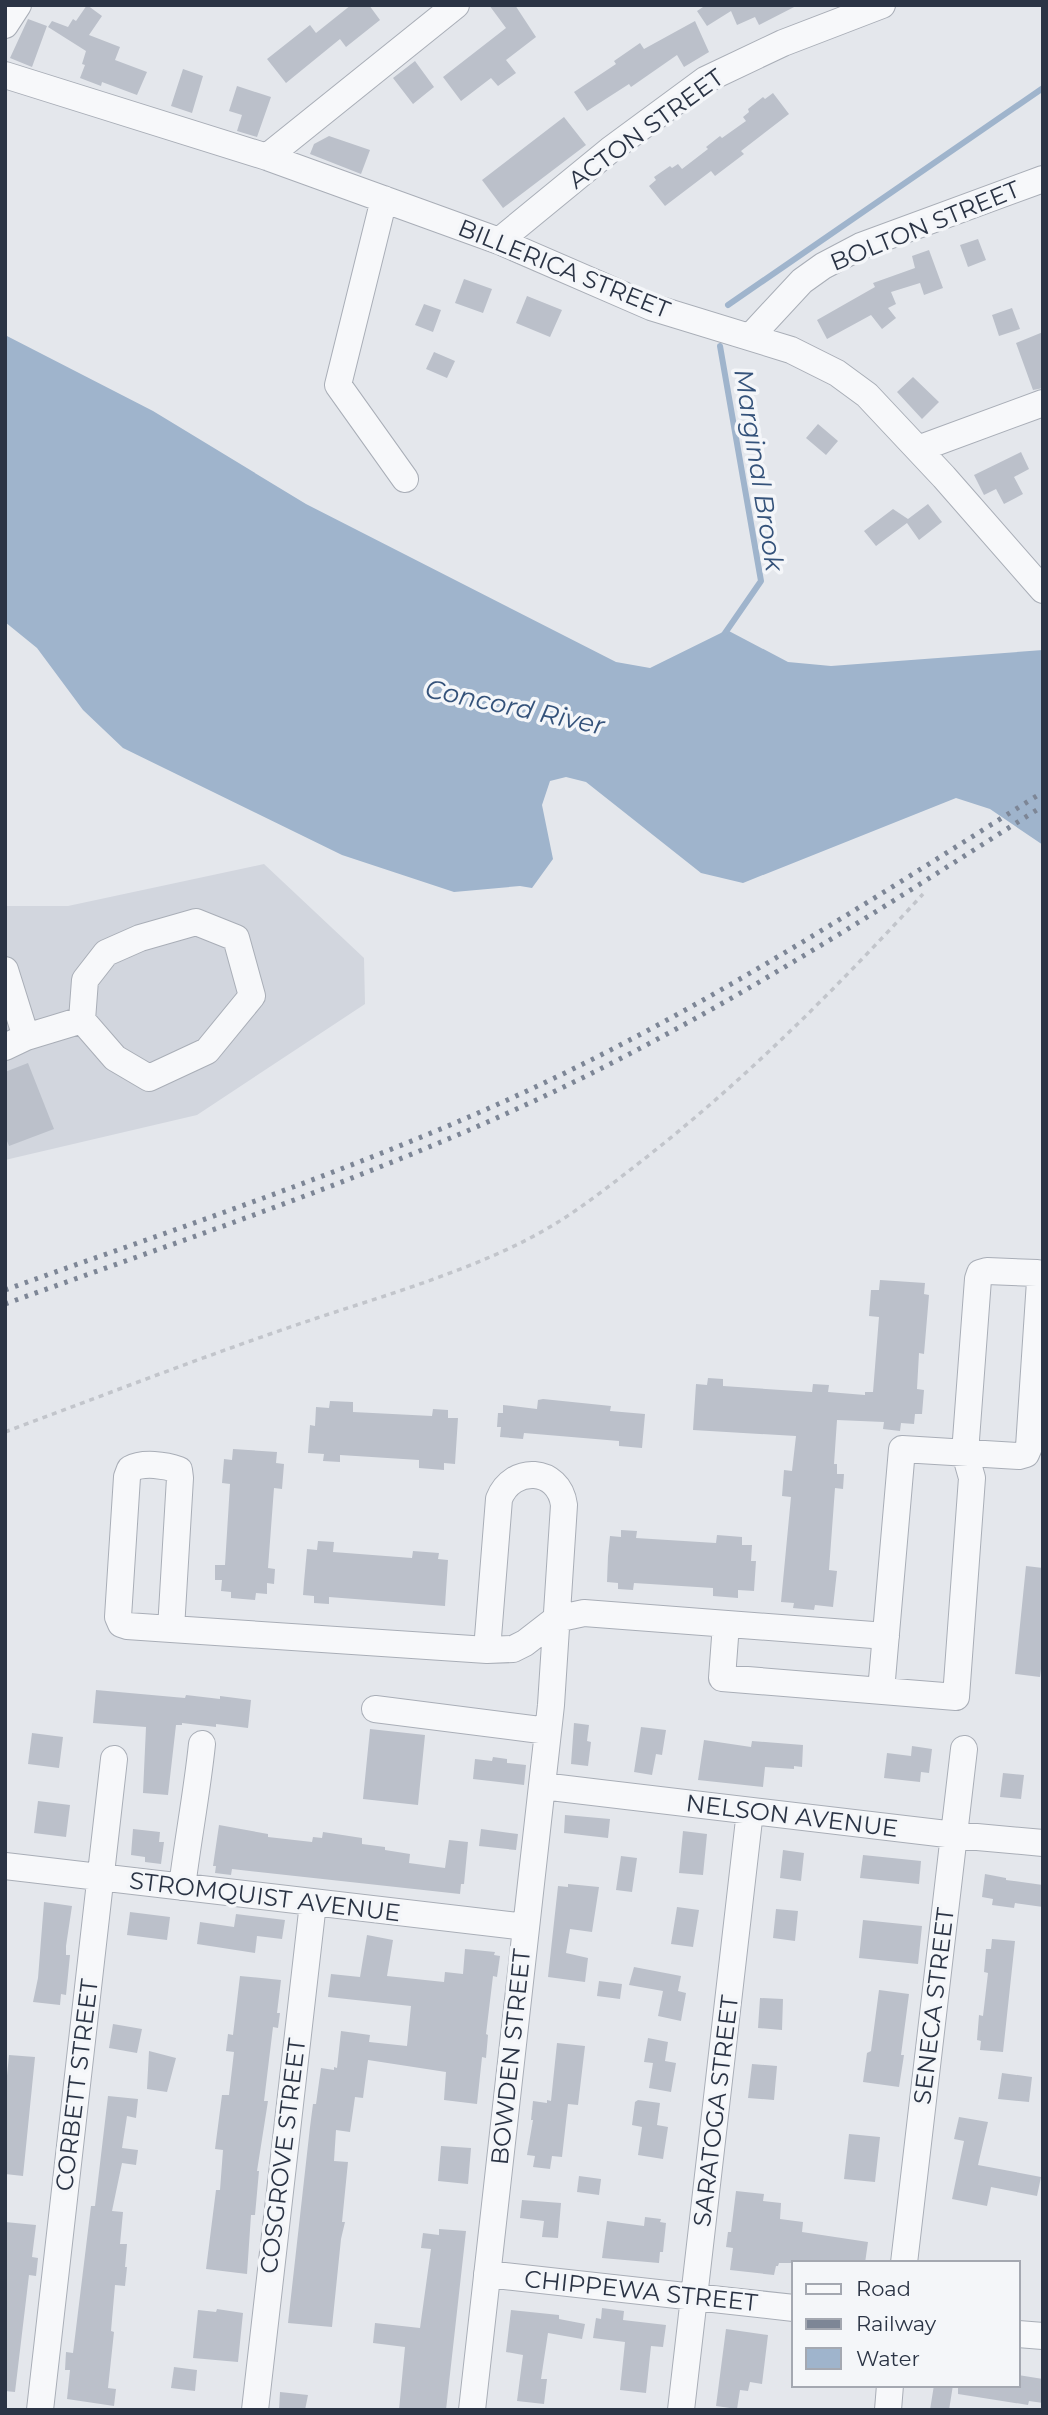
<svg xmlns="http://www.w3.org/2000/svg" width="1048" height="2415" font-family="Montserrat,sans-serif">
<style>
.built{fill:#d2d6de}
.water{fill:#9fb4cc}
.lines{fill:none;stroke-linecap:round;stroke-linejoin:round}
.stream{stroke:#9fb4cc;stroke-width:6}
.building{fill:#bbc0ca}
.minor-casing{stroke:#a9aeb7;stroke-width:28}
.path{stroke:#c2c5cb;stroke-width:3.5;stroke-dasharray:5 5;stroke-linecap:butt}
.minor{stroke:#f7f8fa;stroke-width:26}
.rail{stroke:#7d8696;stroke-width:5;stroke-dasharray:3.5 7;stroke-linecap:butt}
.labels{text-anchor:middle;stroke-width:7;stroke-linejoin:round;paint-order:stroke}
.street-label{font-size:24px;fill:#2b3445;stroke:#f4f6f9}
.water-label{font-size:26px;font-style:italic;fill:#34527a;stroke:#f4f6f9}
</style>
<rect width="100%" height="100%" fill="#e4e7ec"/>
<path class="built" d="M264 864 364 958 365 1004 197 1115 5 1160V906H68Z"/>
<path class="water" d="M5 335 153 411 306 504 616 662 650 668 727 630 788 662 831 666 1043 650V845L990 809 956 798 743 883 701 873 586 782 566 777 550 781 542 805 553 859 532 888 520 886 454 892 342 855 123 748 83 710 37 648 5 622Z"/>
<g class="lines">
<path class="stream" d="M728 305 1043 88
M720 346 761 581 723 636"/>
</g>
<path class="building" d="M87 5 102 16 89 35 120 47 115 60 147 72 137 95 102 82 101 86 80 78 85 65 82 64 86 51 48 27 52 21 68 27 73 19 76 21Z
M351 5H369L380 20 346 47 340 39 286 83 267 59 310 25 316 33Z
M489 5H515L536 37 506 60 516 73 498 86 491 78 461 101 443 77 506 28Z
M706 5H798L759 25 755 17 737 25 731 11 707 26 697 11Z
M28 19 47 26 32 67 10 58Z
M695 21 709 52 684 67 677 55 631 87 629 84 587 111 574 92 616 64 614 61 640 43 644 49Z
M415 61 434 87 413 104 393 78Z
M183 69 203 76 192 113 171 106Z
M237 86 271 97 257 137 237 131 242 115 229 111Z
M773 93 789 114 741 151 744 154 715 176 711 171 665 206 649 186 656 180 654 177 670 166 672 168 678 164 682 169 708 149 706 147 720 136 722 138 746 121 743 117 749 112 748 109 763 97 765 99Z
M564 117 586 145 503 208 482 180Z
M329 136 370 150 361 174 310 154 314 144Z
M978 239 986 260 968 267 960 245Z
M929 250 943 288 924 295 920 283 891 292 896 304 888 308 896 318 882 329 871 315 827 339 817 320 875 287 873 283 915 268 912 256Z
M464 279 492 289 483 313 455 303Z
M527 296 562 310 550 337 516 323Z
M424 304 441 310 433 332 415 325Z
M1012 308 1020 329 999 336 992 315Z
M1043 332V388L1033 390 1016 343Z
M434 352 455 361 447 378 426 369Z
M913 377 939 402 922 419 897 392Z
M818 424 838 441 826 455 806 438Z
M1021 452 1029 469 1014 477 1023 494 1004 504 996 489 984 495 974 475Z
M928 504 942 522 919 540 907 523 876 546 864 531 893 509 908 519Z
M28 1063 54 1129 9 1146 5 1136V1072Z
M880 1280 925 1283 924 1294 929 1295 924 1354 919 1353 917 1389 924 1390 922 1414H915L914 1424 901 1423 900 1431 883 1429 884 1422 837 1420 834 1464H837V1474H844L843 1489 835 1488 829 1570 837 1571 833 1607 815 1605 814 1610 793 1608 794 1603 781 1602 791 1497 782 1496 784 1470 792 1471 796 1436 693 1430 696 1384 707 1385 708 1378 723 1379V1386L812 1392 813 1384 829 1385 828 1392 865 1395V1392H873L879 1317 869 1316 871 1290H879Z
M543 1399 611 1406 610 1411 645 1414 642 1448 619 1446V1441L524 1433 523 1439 500 1437 501 1427H497L498 1413H503V1405L537 1409 538 1400Z
M330 1401 353 1402V1412L432 1416 433 1409 448 1410V1418H458L455 1464 444 1463V1470L419 1468V1460L340 1455V1462L323 1461 324 1454 308 1453 310 1425 315 1426 316 1407 329 1408Z
M233 1449 277 1452 276 1463 284 1464 282 1489 274 1488 268 1568 275 1569 274 1584 267 1583V1594L256 1593 255 1600 231 1598V1592L221 1591 222 1580H215V1565H225L230 1484 222 1483 224 1459 232 1460Z
M621 1530 637 1531 636 1538 716 1543 717 1535 742 1537V1545H752L751 1561H756L754 1591 738 1590V1598L713 1596V1588L634 1583 633 1590 618 1589V1583L607 1582 608 1556 610 1536 621 1537Z
M318 1541 334 1542 333 1552 412 1558 413 1551 439 1553 438 1559 448 1560 445 1606 329 1597V1604L314 1603V1596L303 1595 304 1582 307 1549 317 1550Z
M1026 1566 1043 1568V1653L1040 1677 1015 1674Z
M96 1690 185 1698 186 1695 220 1699V1696L251 1700 248 1728 216 1724V1727L182 1723V1725H176L168 1795 143 1793 146 1727 93 1723Z
M574 1723 589 1725 587 1741 591 1742 588 1766 571 1764Z
M641 1727 666 1730 662 1755 656 1754 652 1775 634 1772Z
M370 1729 425 1735 418 1805 363 1799Z
M32 1733 63 1737 59 1768 28 1764Z
M704 1740 751 1747 752 1741 803 1745 802 1767 794 1766V1769L765 1767 763 1787 698 1780Z
M912 1746 932 1749 929 1773 921 1772 920 1782 884 1778 887 1753 911 1756Z
M493 1757 507 1759V1763L526 1765 524 1785 473 1779 475 1759 492 1761Z
M1003 1773 1024 1775 1021 1799 1000 1797Z
M38 1801 70 1805 66 1837 34 1833Z
M565 1815 610 1819 608 1838 564 1833Z
M219 1825 268 1834V1837L312 1842 313 1837 322 1838 323 1832 362 1838V1844L385 1847V1850L410 1854 409 1863 445 1868 449 1840 468 1842 464 1884H461L460 1894 232 1869 231 1875 215 1873 216 1866H213Z
M133 1829 160 1832 159 1842H164L161 1864 145 1862V1857L131 1855Z
M481 1829 518 1834 516 1850 479 1846Z
M683 1831 707 1834 703 1875 679 1873Z
M783 1850 804 1853 801 1881 780 1878Z
M863 1855 921 1861 919 1884 860 1878Z
M621 1856 637 1858 632 1892 616 1890Z
M985 1874 1006 1878V1880L1043 1885V1907L1015 1903 1014 1908 992 1905 993 1899 982 1897Z
M568 1884 599 1887 592 1932 570 1929 566 1953 588 1958 585 1982 548 1977 558 1886 568 1887Z
M44 1902 72 1906 66 1946V1955H70L66 1995 61 1994 60 2005 33 2002 38 1978Z
M677 1907 699 1910 693 1947 671 1944Z
M776 1909 798 1911 795 1941 773 1938Z
M130 1912 170 1917 167 1940 127 1935Z
M236 1914 285 1920 282 1939 257 1936 255 1953 197 1944 200 1922 234 1927Z
M863 1920 922 1926 918 1964 859 1958Z
M367 1935 393 1940 387 1976 444 1982 445 1972 463 1974 465 1949 495 1952 494 1955 500 1956 497 1977 493 1976 486 2034 488 2035 486 2058 482 2057 477 2104 444 2100 446 2072 368 2060 363 2098 355 2097 350 2132 336 2130 334 2161 348 2162 342 2222H345L341 2239 332 2327 288 2323 310 2127 313 2104H316L321 2068 334 2070V2067L337 2068 341 2031 370 2035 369 2042 407 2046 411 2006 328 1997 331 1974 360 1977Z
M992 1939 1015 1941 1003 2052 980 2050 981 2041 977 2040 979 2015 983 2016 988 1973 984 1972 986 1949H991Z
M634 1967 681 1976 678 1991 686 1993 681 2021 658 2016 663 1991 629 1985Z
M240 1976 281 1980 277 2013H280L278 2028 273 2027 264 2101H268L257 2171H259L255 2215H251L247 2274 206 2269 216 2190H220L223 2150 215 2149 222 2095H229L234 2052 226 2051 228 2034 233 2035Z
M599 1981 622 1984 620 1999 597 1996Z
M879 1990 909 1994 901 2055H904L899 2087 863 2082 867 2053 871 2051Z
M760 1998 783 1999 782 2030 758 2028Z
M113 2024 142 2029 137 2053 109 2048Z
M648 2038 668 2042 665 2061 676 2063 671 2092 649 2088 653 2063 644 2062Z
M557 2043 585 2046 578 2105 568 2104 562 2157 552 2156 550 2169 533 2167 535 2156 527 2155 533 2120H531L533 2101 547 2103V2100L551 2101Z
M149 2051 176 2058 167 2092 147 2089Z
M9 2055 35 2057 23 2176 5 2174V2096Z
M752 2064 777 2066 774 2100 748 2098Z
M1002 2073 1032 2077 1029 2102 998 2099Z
M108 2096 138 2099 136 2118 127 2116 122 2148 138 2150 136 2165 122 2163 112 2211 123 2212 120 2244H127L125 2267H127L125 2286 115 2285 111 2331 114 2332 108 2388 116 2389 114 2406 67 2399 70 2370H65L66 2352 73 2353 91 2206H95Z
M638 2100 660 2103 657 2125 668 2127 663 2159 638 2155 642 2127 632 2125 635 2102Z
M959 2117 988 2122 978 2165 1041 2177 1037 2196 991 2187 987 2206 952 2199 964 2141 954 2139Z
M849 2134 880 2137 875 2182 844 2179Z
M441 2146 471 2148 468 2184 438 2181Z
M579 2176 601 2179 599 2195 577 2192Z
M736 2191 764 2194 763 2201 781 2203 780 2219 803 2222 802 2232 868 2242 865 2263H779L778 2266H776L774 2275 730 2270 733 2248 726 2247 728 2232H731Z
M522 2200 561 2203 558 2238 542 2237 544 2221 520 2218Z
M645 2217 661 2219 660 2222 666 2223 663 2252H660L659 2263 602 2258 607 2221 644 2226Z
M5 2222 36 2225 32 2257 38 2258 36 2276 29 2275 15 2392 5 2391Z
M439 2229 466 2231 446 2410H399L405 2347 373 2343 375 2323 420 2328 431 2249 421 2248 423 2233 439 2235Z
M602 2308 624 2311 623 2320 666 2325 663 2347 651 2346 646 2393 620 2390 625 2342 593 2338 596 2318 601 2319Z
M217 2309 243 2313 238 2362 193 2358 198 2310 216 2312Z
M511 2310 559 2315V2319L585 2324 582 2339 548 2333 541 2379H547L544 2404 517 2401 523 2355 506 2352Z
M726 2329 768 2335 762 2384 750 2382 748 2391 740 2390 737 2409 716 2406Z
M174 2367 197 2370 195 2391 171 2388Z
M1018 2375 1043 2379V2403L1029 2401 1028 2405 958 2394V2385H1018Z
M934 2385H953L949 2410H930Z
M280 2392 308 2395 305 2410H279Z"/>
<g class="lines">
<defs>
<path id="minor" d="M5 25 18 5
M5 75 267 157 499 241 651 307 791 350 837 373 867 395 944 477 1043 590
M267 157 456 5
M384 199 338 385 405 479
M499 241 610 150 705 80 783 43 882 5
M750 337 802 281 823 266 861 246 1043 179
M918 449 1043 403
M196 922 236 938 252 996 207 1051 149 1078 115 1058 82 1020 85 980 106 953 140 938Z
M5 970 26 1037
M5 1047 26 1037 82 1020
M726 1624 722 1678 956 1697 972 1478 965 1453 978 1279 980 1273 987 1271 1037 1273 1040 1281 1029 1447 1026 1454 1019 1456 902 1449 881 1691
M171 1629 180 1478 179 1470C165 1465 143 1462 130 1469L127 1477 118 1617 121 1624 127 1626 171 1629 487 1650 513 1649 525 1643 556 1619 584 1613 886 1636
M375 1709 548 1731
M542 1786 955 1835 1043 1843
M5 1866 526 1927
M182 1887C188 1839 197 1792 202 1744
M904 2263 964 1749
M487 2274 794 2308
M1018 2334 1043 2336
M40 2410 114 1759
M255 2410 313 1903
M472 2410 551 1705 564 1505C559 1467 512 1465 499 1499L487 1650
M681 2410 750 1811
M888 2410 890 2385"/>
</defs>
<use href="#minor" class="minor-casing"/>
<path class="path" d="M5 1432C104 1395 202 1357 302 1323 382 1296 483 1268 555 1224 584 1206 612 1184 639 1163 742 1083 835 990 923 894"/>
<use href="#minor" class="minor"/>
<path class="rail" d="M5 1290C172 1230 343 1174 505 1101 694 1016 868 902 1043 792
M5 1304C174 1243 346 1186 510 1112 697 1028 870 916 1043 806"/>
</g>
<g class="labels">
<g class="street-label">
<text transform="translate(646 129) rotate(-36)" y="8">ACTON STREET</text>
<text transform="translate(925 226) rotate(-22)" y="8">BOLTON STREET</text>
<text transform="translate(564 269) rotate(22)" y="8">BILLERICA STREET</text>
<text transform="translate(792 1816) rotate(7)" y="8">NELSON AVENUE</text>
<text transform="translate(265 1897) rotate(7)" y="8">STROMQUIST AVENUE</text>
<text transform="translate(934 2006) rotate(-83)" y="8">SENECA STREET</text>
<text transform="translate(511 2057) rotate(-84)" y="8">BOWDEN STREET</text>
<text transform="translate(77 2085) rotate(-83)" y="8">CORBETT STREET</text>
<text transform="translate(716 2111) rotate(-83)" y="8">SARATOGA STREET</text>
<text transform="translate(283 2156) rotate(-83)" y="8">COSGROVE STREET</text>
<text transform="translate(641 2291) rotate(6)" y="8">CHIPPEWA STREET</text>
</g>
<g class="water-label">
<text transform="translate(759 470) rotate(81)" y="9">Marginal Brook</text>
<text transform="translate(515 707) rotate(12)" y="9">Concord River</text>
</g>
</g>
<rect width="1048" height="2415" fill="none" stroke="#2b3445" stroke-width="14"/>
<rect x="792" y="2261" width="228" height="126" fill="#f4f6f9" stroke="#a4a8b1" stroke-width="2"/>
<rect x="806" y="2284" width="35" height="10" fill="#f7f8fa" stroke="#a4a8b1" stroke-width="2"/>
<text x="856" y="2296" font-size="21" fill="#2b3445">Road</text>
<rect x="806" y="2319" width="35" height="10" fill="#7d8696" stroke="#a4a8b1" stroke-width="2"/>
<text x="856" y="2331" font-size="21" fill="#2b3445">Railway</text>
<rect x="806" y="2348" width="35" height="21" fill="#9fb4cc" stroke="#a4a8b1" stroke-width="2"/>
<text x="856" y="2366" font-size="21" fill="#2b3445">Water</text>
</svg>
